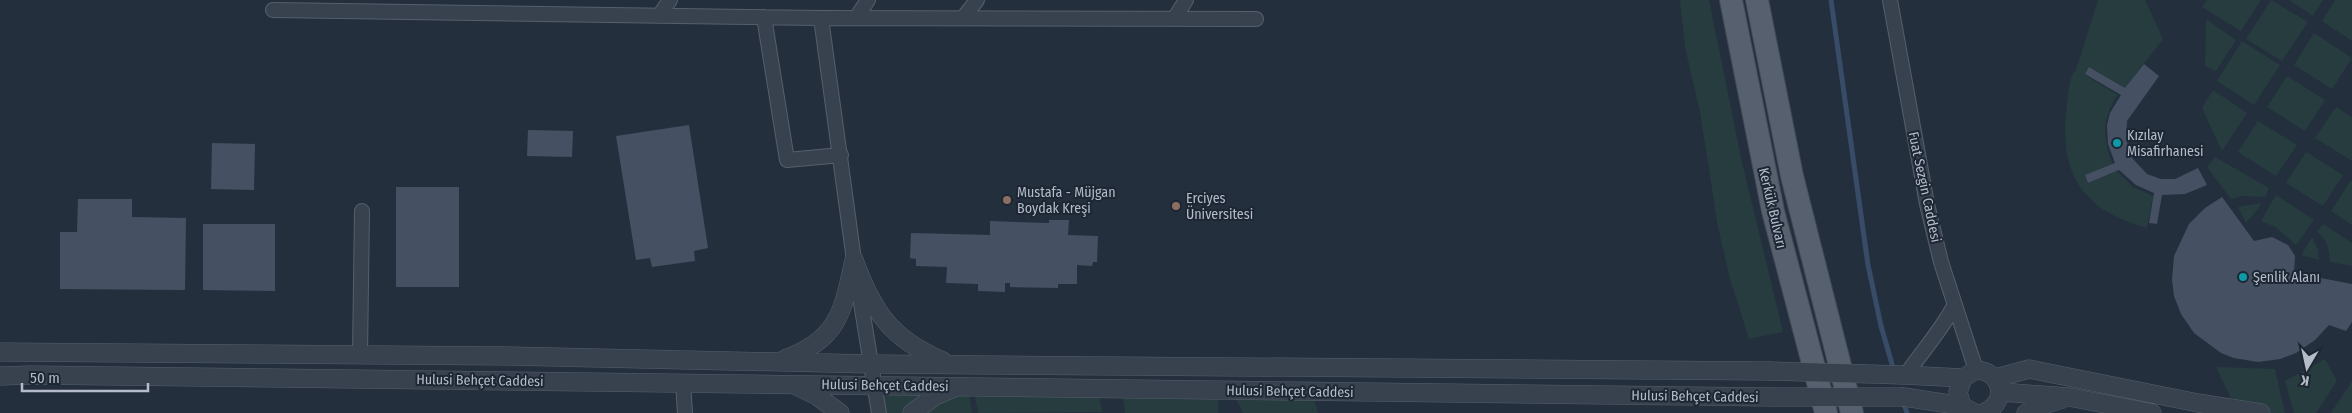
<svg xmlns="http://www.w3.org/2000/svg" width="2352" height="413" font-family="'Fira Sans Condensed',sans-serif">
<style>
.green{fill:#263c3f}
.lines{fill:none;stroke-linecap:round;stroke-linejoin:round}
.stream{stroke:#394c67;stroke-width:5}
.building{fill:#455162}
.minor-casing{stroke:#565f6c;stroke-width:16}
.tertiary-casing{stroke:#565f6c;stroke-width:19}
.primary-casing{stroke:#414a57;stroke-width:24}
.minor{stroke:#38414e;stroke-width:14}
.tertiary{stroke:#38414e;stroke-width:18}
.primary{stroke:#56606e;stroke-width:22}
.tertiary-bridge-casing{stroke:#565f6c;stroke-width:19;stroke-linecap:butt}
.tertiary-bridge{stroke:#38414e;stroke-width:18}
.culture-dot{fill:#0f9aa8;stroke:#1d2633;stroke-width:2}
.education-dot{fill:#8d6e63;stroke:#1d2633;stroke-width:2}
.labels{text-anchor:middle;stroke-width:4;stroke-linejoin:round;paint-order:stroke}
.poi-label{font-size:14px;fill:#b4bcc9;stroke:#1d2633;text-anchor:start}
.street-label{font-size:14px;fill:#b4bcc9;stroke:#1d2633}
</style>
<rect width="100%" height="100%" fill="#242f3e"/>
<path class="green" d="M1680 0H1709L1741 158 1783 332 1749 339 1730 279 1718 227 1700 112 1685 47Z
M2098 0H2145L2163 39 2125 88 2090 67 2085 75 2118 95C2102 116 2102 140 2113 164L2085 176 2088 183 2117 171 2133 187 2153 196 2147 228C2081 210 2058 172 2067 105 2069 94 2068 78 2076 70Z
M2207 0H2261L2241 31 2202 7Z
M2271 0 2308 22 2282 61 2246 39Z
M2289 0H2323L2313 16Z
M2335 0H2352V41L2322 21Z
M2206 19 2236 40 2216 71 2205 66Z
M2314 33 2352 58 2332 89 2294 65Z
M2242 41 2280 65 2254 105 2217 81Z
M2287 76 2325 100 2305 131 2267 107Z
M2213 90 2247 113 2222 151 2202 108Z
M2336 107 2352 117V161L2315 138Z
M2258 121 2297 145 2276 176 2238 152Z
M2306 152 2343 175 2323 206 2286 183Z
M2215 157 2269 188 2265 197 2243 196 2231 199 2207 167Z
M2351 180 2352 181V225L2331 211Z
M2276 195 2314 220 2296 245 2276 227 2261 221Z
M2261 203 2258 209 2246 223 2238 207Z
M2323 224 2352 243V266L2330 262C2329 249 2328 241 2317 232Z
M2312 237 2318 250 2319 260 2301 255Z
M2325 359 2337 381 2316 413H2294L2285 381Z
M2216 367 2275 369 2285 413H2238Z
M967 379 972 413H885L883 404 888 390Z
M972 379 1097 382 1102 412 978 413Z
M1121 381H1218V413H1125Z
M2352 381V413H2331Z
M1227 382 1309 383 1318 413H1243Z"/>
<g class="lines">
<path class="stream" d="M1831 0 1868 265 1881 326 1894 371
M1903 401 1907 413"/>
</g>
<path class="building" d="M2144 64 2159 76 2127 121 2126 139 2132 158 2147 174 2161 179H2175L2198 168 2207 185 2185 194 2162 195 2157 224 2149 223 2154 193 2136 185 2119 170 2088 183 2085 175 2115 163 2108 144 2107 125 2110 113 2121 95 2085 74 2089 67 2125 88Z
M689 125 708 248 694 251 695 261 652 267 650 258 636 260 616 136Z
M528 130 573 131 572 157 527 156Z
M212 143 255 144 254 190 211 189Z
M396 187H459V287H396Z
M2222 197 2254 241 2272 237 2288 245 2295 256 2294 273 2352 284V322L2346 331 2329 325 2315 340 2296 353 2280 359 2258 362 2234 358 2221 353 2194 333 2181 314 2174 296 2172 280 2174 256 2189 224 2205 208Z
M78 199H132V217L186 218 185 290 60 289V232H77Z
M1049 220H1069L1068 235 1098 236 1097 262H1093L1092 266 1077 265V284H1058V288L1010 287V283H1005V292L978 291V284L946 283 947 267 916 266V259L910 258 911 233 990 235V221L1049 223Z
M203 224H275V291L203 290Z"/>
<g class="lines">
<defs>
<path id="minor" d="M1890 0 1927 204 1941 262 1976 370
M273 10 821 18 1256 19
M659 16 670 0
M764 17 787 160 841 155
M821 18 854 260 879 413
M856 18 868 0
M963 18 977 0
M1174 19 1186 0
M360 355 362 211
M1906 375C1922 351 1941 331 1954 306
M683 382 685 413"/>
<path id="tertiary" d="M854 260C873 312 891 339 943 361
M0 352 509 356 871 364 1768 371
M785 359C839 339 843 311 854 260
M1903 375 1963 378
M0 376 31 375 1770 397
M1996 378 2029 369 2198 403 2261 413
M796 386 817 396 840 413
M2001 392 2069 397 2152 413
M1904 397 1962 406
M912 413 935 396 954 388
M1975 413 1962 406 1958 392 1963 378 1976 370C2003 371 2009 403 1983 413
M2026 413 2039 406 2063 399"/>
<path id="primary" d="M1731 0 1773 211 1826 413
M1757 0 1792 176 1852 413"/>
</defs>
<use href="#minor" class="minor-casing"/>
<use href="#tertiary" class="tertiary-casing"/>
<use href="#primary" class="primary-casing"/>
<use href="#minor" class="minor"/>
<use href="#tertiary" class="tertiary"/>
<use href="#primary" class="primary"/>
<defs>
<path id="tertiary-bridge" d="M1768 371 1903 375
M1770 397H1904"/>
</defs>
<use href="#tertiary-bridge" class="tertiary-bridge-casing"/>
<use href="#tertiary-bridge" class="tertiary-bridge"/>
</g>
<g class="culture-dot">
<circle cx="2117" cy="143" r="5"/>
<circle cx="2243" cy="277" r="5"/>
</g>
<g class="education-dot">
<circle cx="1007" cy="200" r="5"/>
<circle cx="1176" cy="206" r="5"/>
</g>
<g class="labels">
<g class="poi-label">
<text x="2127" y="140">Kızılay<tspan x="2127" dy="16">Misafirhanesi</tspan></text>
<text x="1017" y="197">Mustafa - Müjgan<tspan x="1017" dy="16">Boydak Kreşi</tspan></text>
<text x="1186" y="203">Erciyes<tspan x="1186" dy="16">Üniversitesi</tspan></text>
<text x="2253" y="282">Şenlik Alanı</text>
</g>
<g class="street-label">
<text transform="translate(1925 187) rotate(78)" y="5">Fuat Sezgin Caddesi</text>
<text transform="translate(1773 208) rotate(77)" y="5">Kerkük Bulvarı</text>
<text transform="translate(480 380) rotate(1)" y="5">Hulusi Behçet Caddesi</text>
<text transform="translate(885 385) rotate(1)" y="5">Hulusi Behçet Caddesi</text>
<text transform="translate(1290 391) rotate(1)" y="5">Hulusi Behçet Caddesi</text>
<text transform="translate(1695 396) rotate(1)" y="5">Hulusi Behçet Caddesi</text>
</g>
</g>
<g transform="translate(2307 368) rotate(189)" stroke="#1d2633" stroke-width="4" paint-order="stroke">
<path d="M0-4L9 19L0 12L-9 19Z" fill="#b4bcc9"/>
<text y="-8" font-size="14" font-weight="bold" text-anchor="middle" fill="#b4bcc9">K</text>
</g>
<path d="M22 383v8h126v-8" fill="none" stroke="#b4bcc9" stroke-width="2.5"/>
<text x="30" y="383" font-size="15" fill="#b4bcc9" stroke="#1d2633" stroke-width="4" paint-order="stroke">50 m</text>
</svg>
